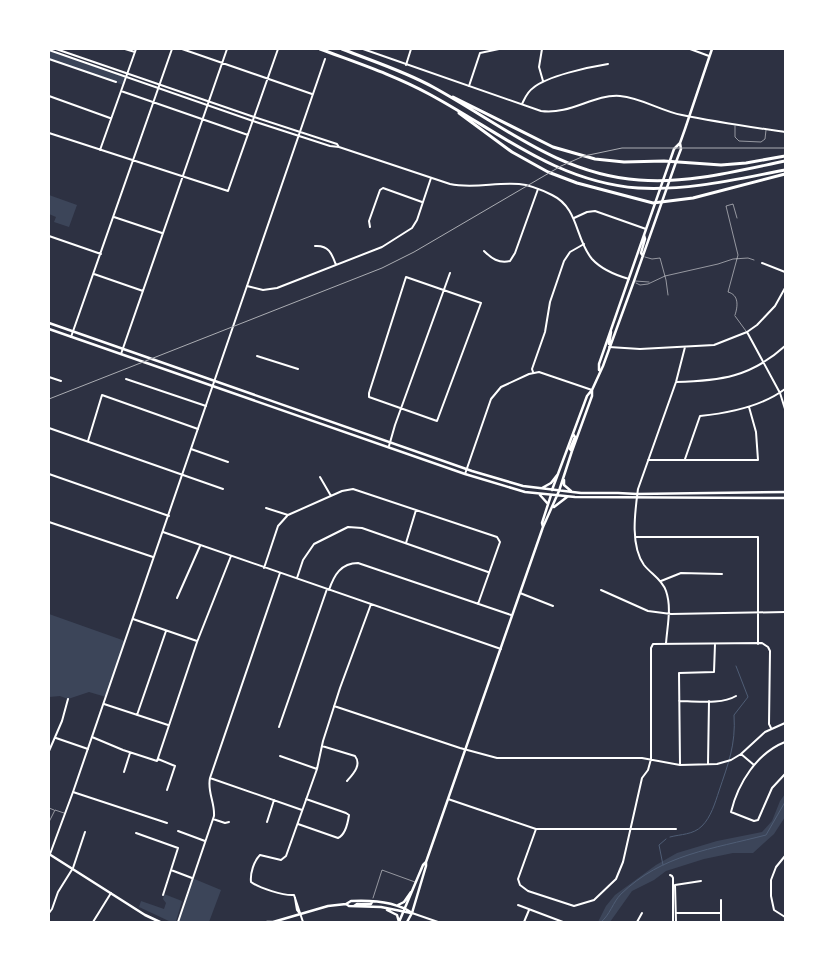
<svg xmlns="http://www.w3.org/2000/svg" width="834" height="971" font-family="'DejaVu Sans',sans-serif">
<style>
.green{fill:#3c4559}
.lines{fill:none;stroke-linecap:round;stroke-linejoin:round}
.stream{stroke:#4f5d75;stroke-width:1}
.service{stroke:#fff;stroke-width:0.5}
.minor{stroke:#fff;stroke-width:2}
.tertiary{stroke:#fff;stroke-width:2}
.secondary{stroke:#fff;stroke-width:2.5}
.motorway{stroke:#fff;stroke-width:3}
.rail{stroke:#abadb3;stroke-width:1}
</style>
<rect width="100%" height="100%" fill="#2d3142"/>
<path class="green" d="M49 50 126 76 123 85 49 59Z
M49 195 77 205 69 227 54 222 56 217 49 214Z
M49 614 125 641 106 697 89 692 68 699 60 696 49 697Z
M785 794V817L774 834 753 853H733L704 859 666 871 654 880 632 891 610 922H598L606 906 615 895 656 865 677 853 717 841 762 832 772 821 780 801Z
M192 878 221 890 209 922H178Z
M164 894 182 901 176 921 171 922 139 907 141 901 164 909 166 903 163 899Z"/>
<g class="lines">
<path class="stream" d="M670 837C681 834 693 835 702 826 711 817 715 803 719 791 728 764 736 745 734 715L748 697 736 666
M663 865 659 845 666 839
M601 922C610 915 613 902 621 894 662 854 713 849 766 835L785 802"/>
<path class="service" d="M735 126V137L739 141 761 142 765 139 766 130
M645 257 652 259 660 258 666 280 668 295
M635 281 649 282
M636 283 640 285 648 284 665 276 718 264 733 259 748 258 754 260
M735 315C738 306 739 295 728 292L738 255 726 206 733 204 737 218
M735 316 746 331
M49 808 54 810
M49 822 55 810 64 813
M373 898 382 870 415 882"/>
<path class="minor" d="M125 49 135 52
M182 49 312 94
M542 49 539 67 543 81
M690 49 709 56
M49 59 116 82
M406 65 411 49
M469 86 480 53 499 49
M121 91 248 135
M49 96 110 118
M522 104C525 98 527 92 533 88 547 76 589 67 608 64
M49 133 228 191 278 49
M100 150 136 49
M114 217 162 233
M574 218 587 212 595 211 646 229
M370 227 369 221 380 190 383 188 422 202
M49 236 101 254
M315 246C329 245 332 254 336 265
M484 251C491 258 499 264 510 261L515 253 538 189
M762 263 785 272
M94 274 143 291
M406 277 481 303 437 421 369 397V393Z
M247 286 263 290 277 288 382 247 412 228 417 220 431 178
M747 332 780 393 785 409
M71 337 172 49
M609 347 640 349 714 345 747 332 757 325 775 306 785 288
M121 354 227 49
M257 356 298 369
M533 372 532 369 545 332 550 302 564 261 570 252 584 244
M49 377 61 381
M126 379 206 406
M676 382C720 381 751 377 785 346
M88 441 102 395 198 429
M389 446 395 425 450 273
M191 449 228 462
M685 459 700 416C729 413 761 407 785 389
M648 460H758L756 432 749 407
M49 474 169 516
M465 474 491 399 501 387 529 374 539 372 592 390
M183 475 223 489
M320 477 331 496
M266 508 288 515 342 491 353 489 497 537 500 542 478 604
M49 522 153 557
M163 532 501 649
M635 537H758V644
M406 543 416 510
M264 568 278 526 287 516
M297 578 303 560 314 544 348 527 362 528 488 572
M661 581 681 573 722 574
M329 590C334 575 341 563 358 563L511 615
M601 590 648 611 671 614 785 612
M520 593 553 606
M177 598 200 546
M133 619 197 641
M666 644C667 627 672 608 666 591 662 579 651 574 644 565 630 545 635 512 638 489L676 382 685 347
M679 701C696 701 721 705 736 696
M104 704 168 725
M334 706 460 748 497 758H642L680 765 717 764 731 760 741 754 765 732 785 723
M137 715 166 631
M279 727 327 589
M92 737 123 750 157 761 197 642 231 556
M56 738 88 749
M785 742C757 753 738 783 731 812L754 821 758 820 772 788 785 774
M322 746 355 756C362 765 353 774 347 781
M49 751 62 721 68 699
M741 754 754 765
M280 756 317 769
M158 759 175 766 167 790
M680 764 679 673 714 672 715 644
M708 764 709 701
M124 772 130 753
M210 778 302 810
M73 792 167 823
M448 799 536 829H676
M213 819 225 823 229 822
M267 822 274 800
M298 824 338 838C345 835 348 822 349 815L346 813 306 799
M536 829 518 879 520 885 528 891 574 906 594 900 616 879 623 862 642 778 648 770 651 759V648L653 644 762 643 768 647 770 651 769 724 771 728
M178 831 205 841
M136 833 178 848 163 895
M785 856 776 867 771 880V896L774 910 785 917
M171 870 192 878
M670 875 672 876 673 878V922
M295 898 294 895C284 896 259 888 251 882 250 873 254 861 260 855L281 860 286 856 317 769 323 741 340 688 371 604
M721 900V922
M518 905 563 922
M49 913 52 909 58 892 73 868 85 832
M676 913H721
M300 914 297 910 295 898 303 922
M93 922 111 893
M178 922 214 816C215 803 207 791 210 778L280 573
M524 922 529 910
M637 922 642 913
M676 922 675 885 701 881"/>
<path class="tertiary" d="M56 49 254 117 337 144 339 147
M363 49 541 111C571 115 593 94 620 96 642 98 661 111 682 115 716 122 751 127 785 132
M49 50 253 121 330 146 339 147 450 184C473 189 496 182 519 184 531 185 542 190 552 195 579 208 575 239 592 259 602 270 615 275 629 279
M49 428 183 475
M50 854 73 792 325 59
M412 913 438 922"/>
<path class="secondary" d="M643 256 641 253 645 239 644 235
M49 323 472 471 523 486 581 493H618L637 494 785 492
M49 329 465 474 525 492 575 497 785 498
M609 344 611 332
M599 370V364L674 149 680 143 685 129 712 49
M572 451 570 449 575 437 573 434
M564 480V485L571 491
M542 488 551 483 558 474
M552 490 587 396 591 391
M540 495 548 504
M554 507 567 497
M543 527 542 523 551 495
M49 854 145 915 160 922
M346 904 349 906 381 907 411 913
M398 905 404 902 411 892
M354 906 357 904H371L372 902
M387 910 397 915 399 922
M267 922H273L328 906 346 904 351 901C371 900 395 901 412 913
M399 922 423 865 426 862
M407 922 412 913 426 866V862L543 527 559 491 572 451 592 396V390L603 366 634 281 676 162 681 149 680 143"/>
<path class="motorway" d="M320 49C357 63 394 75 429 94 498 131 556 182 638 188 688 191 737 179 785 170
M342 49C372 61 404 71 433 87 501 124 558 174 639 180 688 184 737 171 785 161
M453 97 553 147 595 159 624 162 664 161 721 165 746 163 785 156
M459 113 512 152 548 172 577 183 653 203 693 198 785 174"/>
<path class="rail" d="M49 399 382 268 414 252 561 166 584 156 622 148H785"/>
</g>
<rect width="834" height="971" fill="none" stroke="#ffffff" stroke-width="100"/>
</svg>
